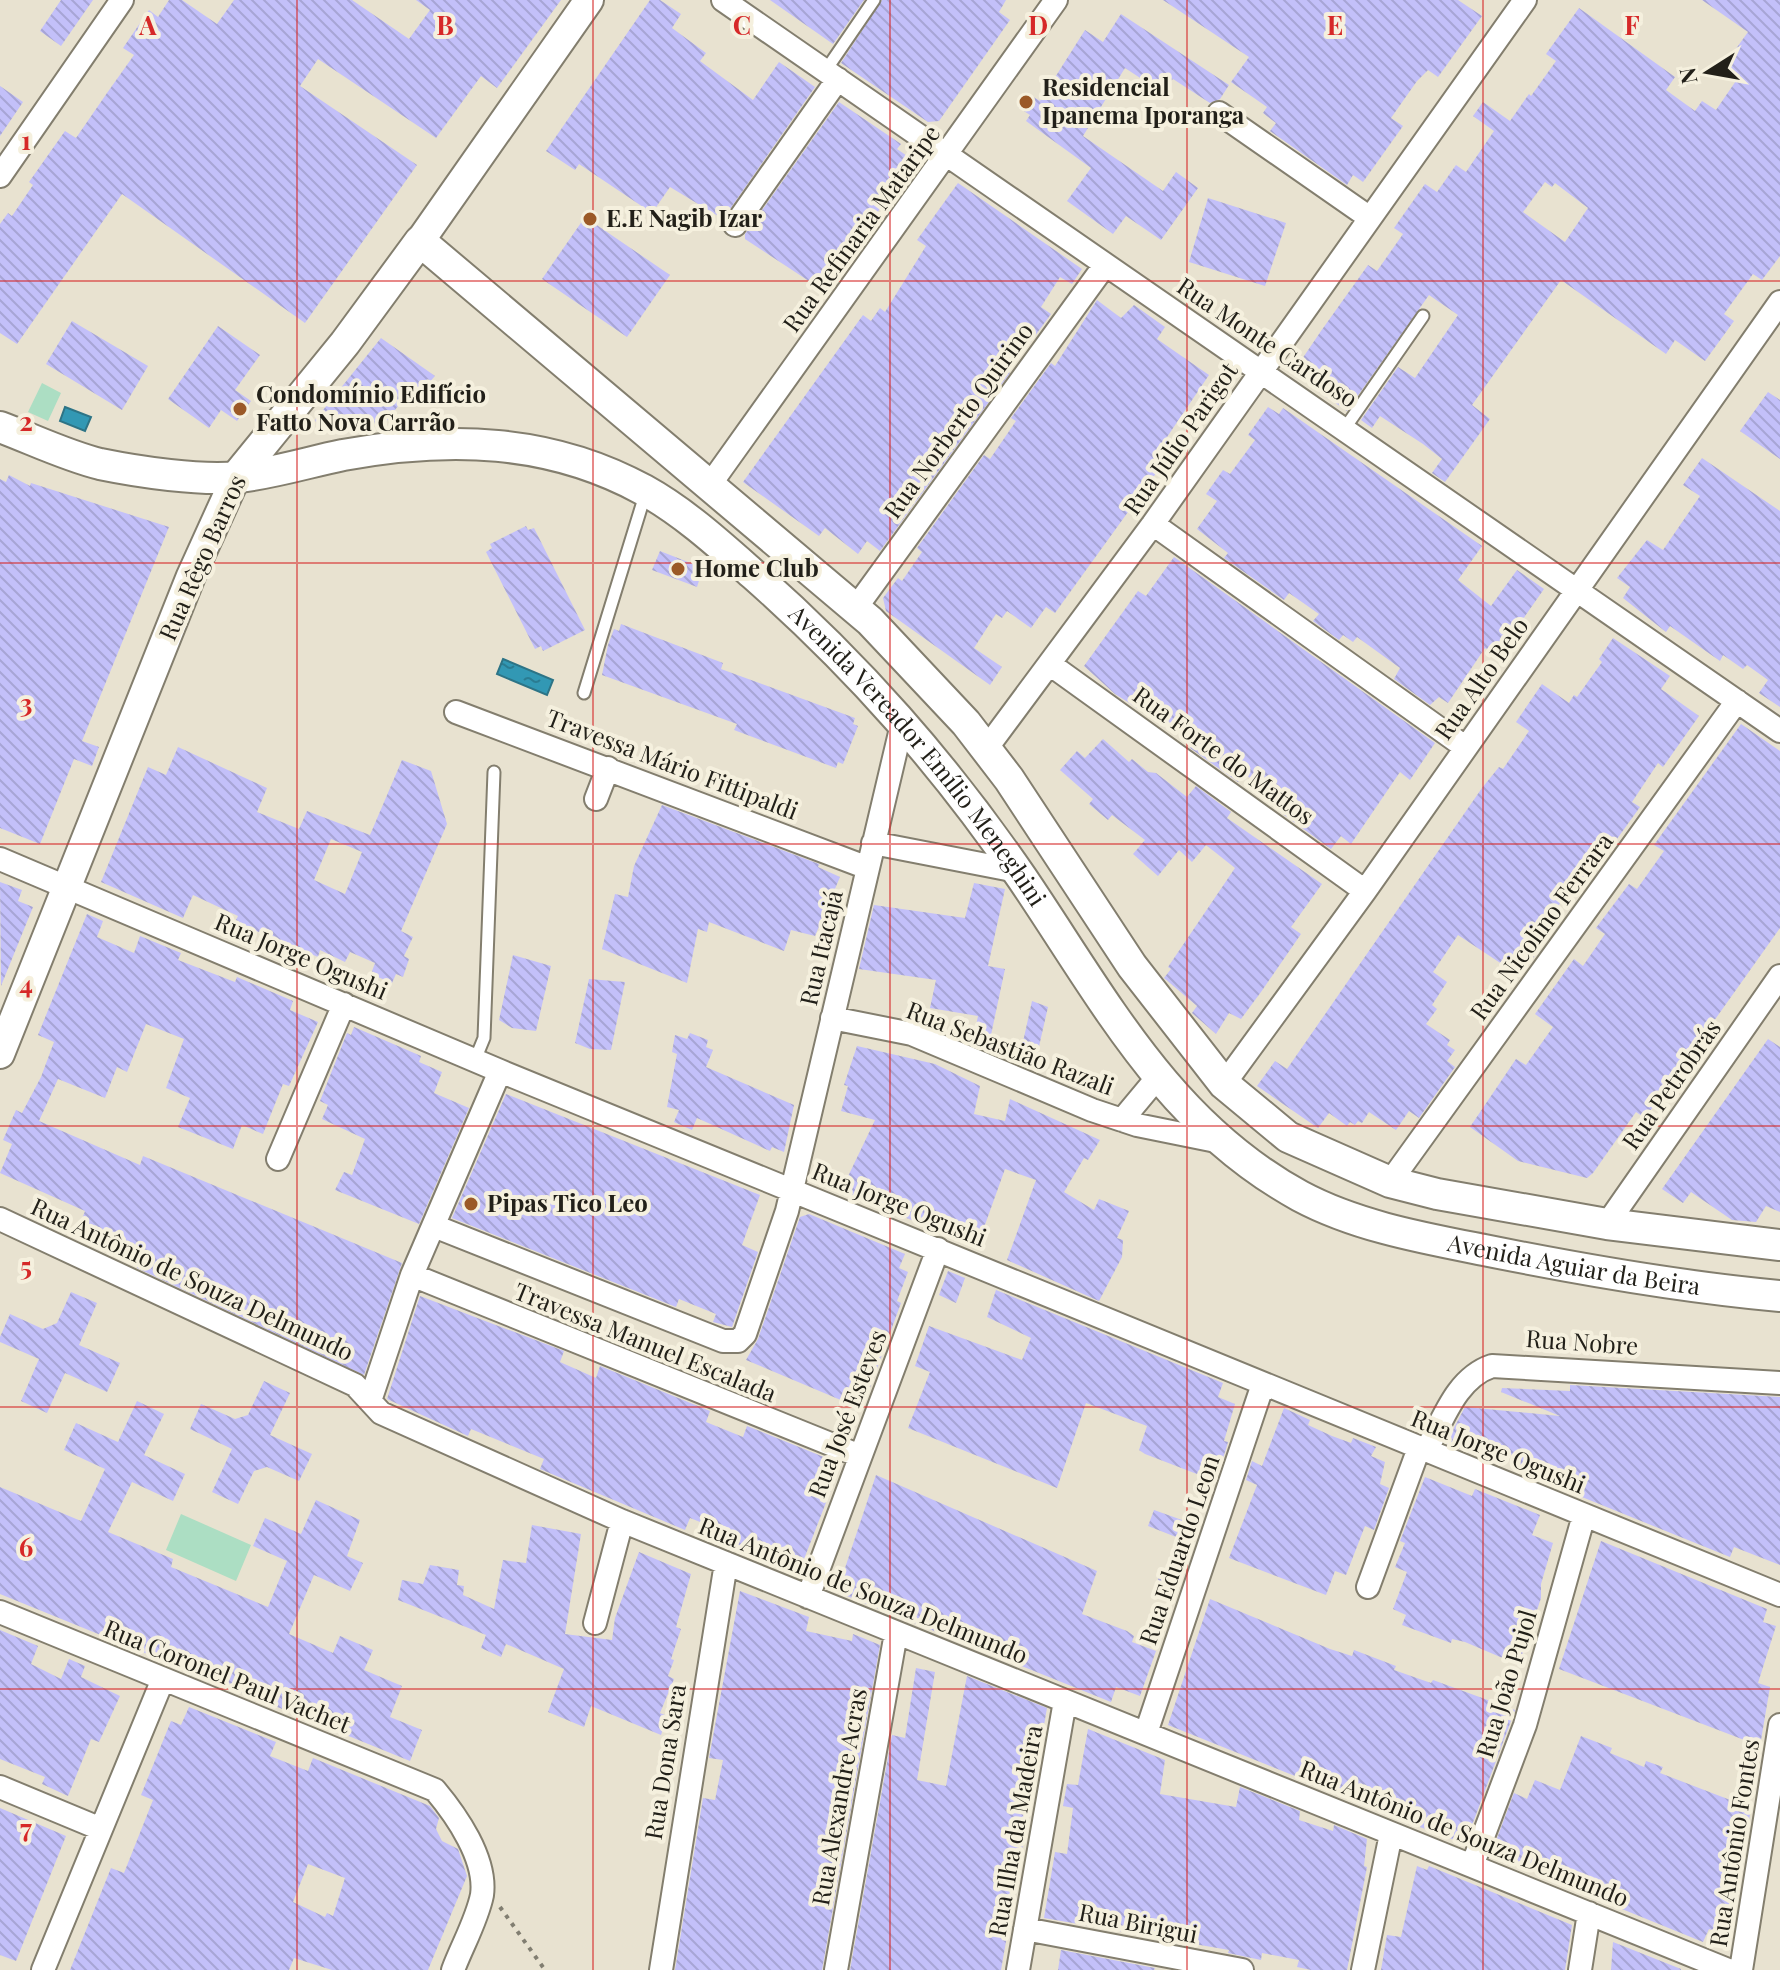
<svg xmlns="http://www.w3.org/2000/svg" width="1780" height="1970" font-family="'Playfair Display',serif">
<style>
.park{fill:#acdec3}
.water{fill:url(#water-ripples);stroke:#2d7486;stroke-width:2}
.building{fill:url(#building-back-hatch);fill-rule:evenodd}
.lines{fill:none;stroke-linecap:round;stroke-linejoin:round}
.service-casing{stroke:#837e6e;stroke-width:15}
.minor-casing{stroke:#837e6e;stroke-width:26}
.tertiary-casing{stroke:#837e6e;stroke-width:32}
.secondary-casing{stroke:#837e6e;stroke-width:34}
.path{stroke:#817e71;stroke-width:4;stroke-dasharray:4 6;stroke-linecap:butt}
.service{stroke:#fff;stroke-width:11}
.minor{stroke:#fff;stroke-width:22}
.tertiary{stroke:#fff;stroke-width:28}
.secondary{stroke:#fff;stroke-width:30}
.grid{fill:none;stroke:#d62828;stroke-width:2;stroke-opacity:0.55}
.poi-dot{fill:#9b5927;stroke:#f5f0de;stroke-width:3}
.labels{text-anchor:middle;stroke-width:8;stroke-linejoin:round;paint-order:stroke}
.poi-label{font-size:24px;font-weight:bold;fill:#222019;stroke:#f5f0de;text-anchor:start}
.street-label{font-size:24px;fill:#222019;stroke:#f5f0de}
.grid-label{font-size:26px;text-anchor:middle;font-weight:bold;fill:#d62828;stroke:#f5f0de;stroke-width:8;stroke-linejoin:round;paint-order:stroke}
</style>
<defs>
<pattern id="water-ripples" width="26" height="14" patternUnits="userSpaceOnUse" patternTransform="scale(2)"><rect width="26" height="14" fill="#3298b4"/><path d="M2 4q2-2 4 0t4 0M15 11q2-2 4 0t4 0" fill="none" stroke="#2a7c92"/></pattern>
<pattern id="building-back-hatch" width="6" height="6" patternUnits="userSpaceOnUse" patternTransform="scale(2)"><rect width="6" height="6" fill="#c3c0f9"/><path d="M-1 5l2 2M0 0l6 6M5-1l2 2" fill="none" stroke="#a7a5d5"/></pattern>
</defs>
<rect width="100%" height="100%" fill="#e8e2d0"/>
<path class="park" d="M42 383 61 393 48 421 28 412Z
M181 1514 251 1545 236 1581 166 1550Z"/>
<path class="water" d="M65 407 91 417 85 431 60 421Z
M503 659 553 680 547 695 497 674Z"/>
<path class="building" d="M61 0H93L61 46 40 31Z
M169 0H182L217 24 234 0H352L409 39 430 10 416 0H561L497 88 481 76 436 138 318 59 300 86 417 165 305 323 122 194 17 344 0 333V224L8 213 12 216 33 185 29 182 65 131 76 138 107 93 134 55 123 48 149 10 158 17Z
M650 0H660L681 14 672 28 706 53 700 61 753 100 779 62 815 87 723 219 670 187 652 213 579 164 575 170 546 151Z
M770 0H864L833 44Z
M882 0H1006L999 12 1010 20 939 121 928 122 841 63Z
M1163 0H1458L1482 16 1438 77 1428 70 1417 81 1391 118 1403 126 1363 182 1353 175 1347 185 1270 131 1276 123 1263 113 1267 107 1231 82 1249 57Z
M1702 0H1780V256L1762 280 1753 274 1724 314 1734 321 1705 361 1675 340 1666 354 1561 280 1472 405 1490 419 1445 482 1432 473 1442 459 1423 444 1380 416 1372 428 1361 420 1398 367 1415 378 1458 315 1429 295 1347 411 1315 389 1321 381 1298 365 1321 331 1368 265 1377 271 1403 234 1394 228 1425 184 1437 192 1456 165 1466 172 1494 131 1473 116 1483 102 1510 121 1529 94 1531 96 1556 61 1546 54 1579 8 1675 77 1666 90 1695 111 1702 101 1716 110 1740 75 1725 64 1748 32ZM1545 182 1552 187 1555 183 1588 208 1565 242 1523 212Z
M1121 14 1229 85 1220 99 1210 103 1173 79 1160 91 1125 68 1083 136 1163 191 1176 172 1198 188 1161 240 1126 216 1113 234 1067 201 1091 168 1026 121 1030 115 1018 107 1027 93 1040 101 1085 30 1103 42Z
M0 86 23 102 0 136Z
M839 102 901 144 897 149 913 160 824 291 745 239V234Z
M958 183 1082 269 1072 284 1060 277 1041 307 1051 314 1029 344 1021 339 1001 367 1010 373 880 551 867 541 858 554 825 528 819 536 743 482 863 315 871 321 880 308 885 312 926 246 917 240Z
M1208 198 1286 223 1265 286 1189 262Z
M585 217 670 275 627 337 542 279Z
M1097 300 1121 318 1134 305 1165 327 1157 339 1209 375 1165 440 1175 447 1055 613 1046 607 1031 628 1007 611 1002 618 996 614 974 648 1002 667 990 685 886 611 883 598 898 578 902 581 922 552 917 548 984 455 990 459 1016 421 1011 418 1051 363 1055 366Z
M72 321 148 366 122 410 46 364Z
M218 326 260 355 235 390 251 401 237 421 221 410 209 428 168 399Z
M381 338 435 376 413 401 406 406 401 402 386 422 320 430 315 420Z
M1768 392 1780 400V459L1740 431Z
M1268 407 1279 414 1283 408 1482 546 1458 580 1491 606 1517 570 1544 589 1497 656 1485 648 1448 703 1439 697 1430 705 1394 679 1400 668 1357 637 1353 642 1343 635 1339 640 1313 621 1319 614 1289 593 1284 600 1224 558 1228 553 1197 529 1217 501 1206 494 1223 470 1230 474 1255 440 1248 435Z
M1702 458 1780 511V707L1759 693 1768 680 1747 665 1743 669 1723 655 1720 661 1670 626 1666 632 1623 598 1630 587 1617 578 1647 540 1663 550 1700 496 1683 485Z
M9 475 30 486 31 483 169 527 82 741 99 747 92 766 74 759 40 844 0 828V479L6 482Z
M526 526 528 530 534 528 585 630 543 651 541 646 535 649 486 552 492 548 490 544Z
M660 551 703 568 697 587 652 570Z
M1174 557 1435 743 1410 780 1400 772 1351 844 1341 836 1331 849 1280 812 1287 802 1244 774 1238 782 1190 748 1195 741 1146 706 1142 711 1115 694 1084 666 1138 591 1146 596Z
M621 624 723 663 721 669 855 718 853 724 858 726 843 764 838 762 836 768 734 730 737 724 602 675 608 645 614 629 619 631Z
M1613 638 1670 676 1661 689 1699 716 1663 767 1658 763 1632 802 1640 807 1586 882 1578 877 1552 915 1560 920 1520 976 1458 935 1433 972 1447 982 1432 1005 1437 1009 1426 1024 1450 1040 1447 1045 1455 1050 1447 1061 1455 1067 1419 1118 1409 1111 1396 1130 1369 1112 1362 1123 1358 1121 1355 1125 1350 1122 1347 1126 1329 1113 1318 1128 1257 1086 1275 1061 1287 1069 1482 788 1499 767 1503 769 1529 731 1516 722 1542 684 1569 703 1574 695 1577 697 1602 662 1599 659Z
M1741 724 1780 751V928L1645 1118 1636 1112 1593 1173 1587 1178 1518 1161 1470 1127 1516 1059 1526 1065 1553 1027 1535 1014 1574 959 1583 966 1605 934 1596 928 1629 884 1637 889 1664 851 1654 845Z
M1103 739 1129 762 1132 759 1148 772 1156 773 1187 797 1196 786 1231 812 1227 818 1322 884 1291 927 1301 934 1261 992 1241 1019 1229 1013 1216 1034 1192 1013 1197 1006 1164 978 1171 969 1168 967 1235 868 1206 845 1192 862 1179 850 1158 876 1133 854 1145 840 1112 815 1108 820 1089 804 1093 799 1060 770 1077 751 1085 758Z
M178 747 267 788 257 812 299 829 307 811 370 835 402 760 431 771 447 824 401 931 413 937 404 956 409 959 403 977 396 974 392 983 371 974 375 963 350 952 345 962 320 950 318 957 235 922 238 916 193 895 183 918 101 882 148 767 166 775ZM331 839 362 852 345 894 314 880Z
M662 805 819 864 818 867 840 877 815 936 791 930 784 951 709 922 707 932 698 929 687 983 602 949 615 894 628 897 634 866Z
M0 882 22 890 18 901 33 907 1 986Z
M974 883 1005 889 988 966 1005 969 988 1049 973 1040 978 1016 930 1008 936 980 859 969 874 905 965 918Z
M87 914 103 921 97 937 134 953 140 936 181 953 178 960 235 982 237 977 293 1001 290 1010 318 1022 289 1086 283 1084 263 1134 242 1125 233 1149 178 1127 190 1098 166 1088 184 1039 146 1024 127 1072 117 1067 105 1098 58 1079 39 1121 140 1165 143 1156 402 1263 364 1375 137 1268 138 1263 77 1233 85 1211 0 1173 12 1144 3 1140 16 1110 22 1113 41 1077 54 1042 38 1035Z
M513 955 551 966 536 1031 512 1028 499 1020Z
M589 979 625 982 611 1050 590 1049 575 1043Z
M1032 1001 1048 1007 1035 1064 1019 1060Z
M354 1027 421 1056 419 1062 442 1072 434 1093 469 1108 419 1224 335 1190 344 1172 352 1175 365 1139 322 1119 328 1105 320 1101 347 1033 351 1035Z
M690 1033 708 1040 706 1047 713 1050 706 1067 794 1105 784 1152 772 1147 770 1151 697 1118 692 1130 674 1122 679 1110 667 1107 677 1054 672 1052 675 1035 687 1039Z
M1768 1039 1780 1047V1212L1766 1206 1756 1222 1732 1220 1691 1192 1683 1203 1662 1189Z
M857 1046 935 1064 980 1086 974 1114 1005 1121 1010 1099 1100 1140 1088 1160 1084 1158 1064 1192 1094 1210 1099 1199 1129 1211 1117 1238 1123 1240 1122 1257 1099 1301 1007 1260 1036 1180 1005 1169 977 1247 841 1191 875 1120 841 1111 848 1086 844 1085Z
M506 1094 760 1195 742 1245 758 1252 732 1327 713 1322 716 1314 679 1299 676 1307 452 1218Z
M809 1214 905 1254 899 1268 908 1272 897 1301 901 1303 862 1409 746 1360 758 1339 800 1217Z
M948 1271 965 1278 956 1303 939 1295Z
M996 1290 1223 1383 1218 1397 1235 1404 1224 1441 1228 1442 1226 1449 1215 1481 1145 1454 1139 1450 1147 1426 1086 1403 1057 1488 908 1428 930 1372 915 1366 929 1326 1022 1360 1031 1338 987 1317Z
M71 1292 97 1303 79 1345 120 1363 107 1392 65 1373 47 1413 21 1401 39 1359 0 1342V1337L10 1314 43 1329 57 1323Z
M420 1296 564 1351 560 1362 596 1378 600 1366 710 1411 706 1422 743 1437 747 1426 841 1464 799 1572 723 1545 728 1533 690 1518 685 1530 540 1469 544 1459 471 1429 468 1436 387 1399Z
M264 1381 290 1393 270 1435 312 1454 299 1481 267 1467 254 1471 238 1504 212 1492 232 1449 190 1429 201 1404 235 1419 248 1415Z
M1570 1385 1780 1397V1565L1734 1547 1730 1557 1520 1472 1521 1459 1516 1455 1480 1452V1457L1446 1443 1465 1407 1560 1416 1501 1392 1502 1388 1570 1391Z
M137 1401 164 1414 144 1455 185 1474 173 1501 132 1482 108 1532 173 1559 171 1567 268 1607 287 1561 253 1546 265 1518 301 1534 316 1500 360 1520 347 1556 363 1563 350 1591 314 1575 289 1634 333 1653 340 1636 373 1650 364 1670 402 1686 390 1717 422 1730 410 1761 0 1594V1487L81 1521 105 1469 64 1450 76 1423 118 1442Z
M1284 1408 1310 1420 1308 1425 1332 1436 1351 1443 1353 1438 1376 1447 1371 1456 1385 1462 1380 1484 1389 1488 1374 1530 1365 1526 1346 1575 1335 1571 1326 1595 1229 1558 1257 1485 1246 1480 1252 1461 1262 1466Z
M876 1475 1097 1571 1082 1614 1127 1631 1134 1636 1132 1642 1156 1651 1140 1696 1116 1687 1111 1702 837 1592Z
M1425 1477 1472 1496 1475 1489 1540 1515 1532 1535 1553 1543 1541 1584V1598L1519 1665 1465 1642 1452 1639 1451 1643 1402 1625 1406 1615 1393 1609 1407 1572 1395 1567 1405 1543 1400 1541Z
M1154 1510 1182 1520 1176 1537 1148 1526Z
M532 1525 581 1534 565 1634 612 1640 615 1618 639 1552 691 1574 676 1627 681 1629 671 1659 674 1660 668 1676 674 1679 660 1713 667 1716 661 1735 591 1706 584 1727 548 1712 564 1669 506 1644 501 1657 481 1648 486 1635 398 1600 402 1580 423 1584 430 1565 459 1570 457 1585 464 1586 463 1595 494 1609 503 1560 526 1563Z
M1601 1541 1767 1609 1763 1622 1776 1626 1758 1683 1770 1687 1760 1746 1559 1669Z
M1160 1574 1180 1581 1174 1598 1154 1591Z
M740 1591 809 1617 806 1631 852 1641 853 1634 880 1645 822 1970H675L703 1798 715 1800 723 1760 709 1758Z
M1210 1599 1330 1649 1352 1656 1354 1650 1396 1666 1394 1670 1431 1683 1433 1680 1515 1710 1465 1844 1420 1827 1426 1813 1392 1798 1387 1813 1168 1725Z
M0 1630 38 1646 31 1664 61 1679 69 1659 85 1666 81 1677 120 1696 99 1742 91 1739 68 1796 42 1784 45 1777 0 1759Z
M916 1668 935 1672 917 1780 946 1786 967 1676 1047 1708 1001 1970H850L892 1735 905 1738Z
M189 1707 276 1742 270 1756 308 1771 313 1758 430 1806 439 1818 436 1829 442 1841 458 1849 467 1876 428 1970H332L294 1958 289 1970H70L111 1868 124 1873 153 1800 141 1795 171 1721 181 1725ZM308 1864 345 1878 333 1916 327 1913 325 1917 293 1902Z
M1088 1729 1165 1760 1160 1794 1236 1807 1240 1787 1300 1811 1299 1820 1333 1831 1334 1825 1367 1839 1364 1866 1367 1867 1347 1970H1311L1297 1967 1299 1960 1262 1953 1261 1960 1228 1953 1229 1950 1044 1918 1055 1852 1067 1854 1073 1808 1063 1806 1067 1784 1078 1785Z
M1581 1736 1612 1748 1610 1753 1644 1767 1646 1761 1663 1767 1660 1773 1751 1808 1730 1937 1709 1929 1703 1942 1558 1883 1561 1877 1528 1863 1526 1869 1491 1854 1514 1793 1527 1799 1535 1780 1560 1790Z
M0 1808 66 1836 16 1961 0 1955Z
M1417 1866 1427 1870 1429 1866 1572 1925 1565 1970H1381L1387 1935 1401 1937Z
M1613 1942 1681 1969V1970H1611Z
M1061 1950 1155 1968 1154 1970H1058Z"/>
<g class="lines">
<defs>
<path id="service" d="M826 70 874 0
M1345 428 1423 316
M584 693 645 495
M475 1060 484 1038 494 772"/>
<path id="minor" d="M723 0 1780 731
M1219 113 1370 218
M0 176 122 0
M735 225 838 79
M709 486 1056 0
M1153 524 1465 747
M855 609 1105 265
M1051 665 1365 891
M456 712 868 868
M986 749 1153 524 1525 0
M596 799 608 768
M873 843 1017 871
M0 859 500 1071 1780 1595
M832 1018 912 1034 1092 1110 1137 1125 1221 1142
M1224 1084 1365 891 1780 302
M1122 1120 1157 1078
M278 1159 344 1004
M1390 1182 1737 701
M0 1219 355 1385 381 1413 622 1521 1728 1970
M1607 1224 1780 976
M434 1226 723 1341H738L745 1334 787 1211 903 720
M412 1275 860 1456
M370 1401 412 1275 500 1071
M1426 1451C1443 1420 1456 1378 1492 1366L1780 1383
M1368 1587 1419 1448
M808 1597 938 1249
M0 1612 435 1790C456 1815 487 1859 482 1895 477 1920 462 1946 453 1970
M595 1623 622 1521
M1146 1733 1263 1384
M0 1787 101 1829
M1472 1866 1525 1725 1584 1515
M1025 1929 1242 1970
M43 1970 163 1679
M661 1970 726 1563
M836 1970 896 1633
M1018 1970 1065 1701
M1363 1970 1391 1834
M1580 1970 1589 1913
M1741 1970 1780 1725"/>
<path id="tertiary" d="M420 241 589 0
M0 1054 191 576 236 477"/>
<g id="secondary">
<path id="s1" d="M0 427C32 439 67 456 100 464 139 472 200 481 239 477 274 473 309 462 343 455 448 436 549 438 644 490 684 512 720 545 754 575 858 667 943 763 1022 878 1104 999 1167 1123 1300 1196 1356 1226 1423 1238 1484 1250 1583 1270 1680 1287 1780 1296"/>
<path d="M236 477 345 343 420 241 870 621 966 723 1009 779 1132 966 1224 1084 1288 1137 1390 1182 1437 1194 1607 1224 1780 1245"/>
</g>
</defs>
<use href="#service" class="service-casing"/>
<use href="#minor" class="minor-casing"/>
<use href="#tertiary" class="tertiary-casing"/>
<use href="#secondary" class="secondary-casing"/>
<path class="path" d="M500 1907 545 1970"/>
<use href="#service" class="service"/>
<use href="#minor" class="minor"/>
<use href="#tertiary" class="tertiary"/>
<use href="#secondary" class="secondary"/>
</g>
<path class="grid" d="M297 0V1970M593 0V1970M890 0V1970M1187 0V1970M1483 0V1970M0 281H1780M0 563H1780M0 844H1780M0 1126H1780M0 1407H1780M0 1689H1780"/>
<g class="poi-dot">
<circle cx="1026" cy="102" r="8"/>
<circle cx="590" cy="219" r="8"/>
<circle cx="240" cy="409" r="8"/>
<circle cx="678" cy="569" r="8"/>
<circle cx="471" cy="1204" r="8"/>
</g>
<g class="labels">
<g class="poi-label">
<text x="1042" y="96">Residencial<tspan x="1042" dy="28">Ipanema Iporanga</tspan></text>
<text x="606" y="227">E.E Nagib Izar</text>
<text x="256" y="403">Condomínio Edifício<tspan x="256" dy="28">Fatto Nova Carrão</tspan></text>
<text x="694" y="577">Home Club</text>
<text x="487" y="1212">Pipas Tico Leo</text>
</g>
<g class="street-label">
<text transform="translate(862 229) rotate(-54)" y="8">Rua Refinaria Mataripe</text>
<text transform="translate(1267 343) rotate(34)" y="8">Rua Monte Cardoso</text>
<text transform="translate(959 421) rotate(-54)" y="8">Rua Norberto Quirino</text>
<text transform="translate(1181 439) rotate(-55)" y="8">Rua Júlio Parigot</text>
<text transform="translate(203 558) rotate(-66)" y="8">Rua Rêgo Barros</text>
<text transform="translate(1482 679) rotate(-55)" y="8">Rua Alto Belo</text>
<text transform="translate(1223 756) rotate(36)" y="8">Rua Forte do Mattos</text>
<text dy="8" stroke="none"><textPath href="#s1" startOffset="1046">Avenida Vereador Emílio Meneghini</textPath></text>
<text transform="translate(672 765) rotate(21)" y="8">Travessa Mário Fittipaldi</text>
<text transform="translate(1542 927) rotate(-54)" y="8">Rua Nicolino Ferrara</text>
<text transform="translate(822 948) rotate(-77)" y="8">Rua Itacajá</text>
<text transform="translate(301 957) rotate(23)" y="8">Rua Jorge Ogushi</text>
<text transform="translate(1010 1049) rotate(21)" y="8">Rua Sebastião Razali</text>
<text transform="translate(1672 1085) rotate(-55)" y="8">Rua Petrobrás</text>
<text transform="translate(899 1205) rotate(22)" y="8">Rua Jorge Ogushi</text>
<text dy="8" stroke="none"><textPath href="#s1" startOffset="1918">Avenida Aguiar da Beira</textPath></text>
<text transform="translate(192 1280) rotate(25)" y="8">Rua Antônio de Souza Delmundo</text>
<text transform="translate(645 1343) rotate(22)" y="8">Travessa Manuel Escalada</text>
<text transform="translate(1582 1343) rotate(4)" y="8">Rua Nobre</text>
<text transform="translate(848 1414) rotate(-69)" y="8">Rua José Esteves</text>
<text transform="translate(1498 1452) rotate(22)" y="8">Rua Jorge Ogushi</text>
<text transform="translate(1180 1550) rotate(-71)" y="8">Rua Eduardo Leon</text>
<text transform="translate(863 1591) rotate(22)" y="8">Rua Antônio de Souza Delmundo</text>
<text transform="translate(227 1677) rotate(22)" y="8">Rua Coronel Paul Vachet</text>
<text transform="translate(1507 1684) rotate(-73)" y="8">Rua João Pujol</text>
<text transform="translate(666 1762) rotate(-81)" y="8">Rua Dona Sara</text>
<text transform="translate(840 1797) rotate(-80)" y="8">Rua Alexandre Acras</text>
<text transform="translate(1016 1831) rotate(-80)" y="8">Rua Ilha da Madeira</text>
<text transform="translate(1464 1834) rotate(22)" y="8">Rua Antônio de Souza Delmundo</text>
<text transform="translate(1735 1843) rotate(-81)" y="8">Rua Antônio Fontes</text>
<text transform="translate(1138 1924) rotate(11)" y="8">Rua Birigui</text>
</g>
</g>
<g class="grid-label">
<text x="148" y="35">A</text>
<text x="445" y="35">B</text>
<text x="742" y="35">C</text>
<text x="1038" y="35">D</text>
<text x="1335" y="35">E</text>
<text x="1632" y="35">F</text>
<text x="26" y="150">1</text>
<text x="26" y="431">2</text>
<text x="26" y="713">3</text>
<text x="26" y="994">4</text>
<text x="26" y="1276">5</text>
<text x="26" y="1557">6</text>
<text x="26" y="1838">7</text>
</g>
<g transform="translate(1708 72) rotate(259)" stroke="#f5f0de" stroke-width="6" paint-order="stroke">
<path d="M0-6L14 30L0 20L-14 30Z" fill="#222019"/>
<text y="-12" font-size="22" font-weight="bold" text-anchor="middle" fill="#222019">N</text>
</g>
</svg>
